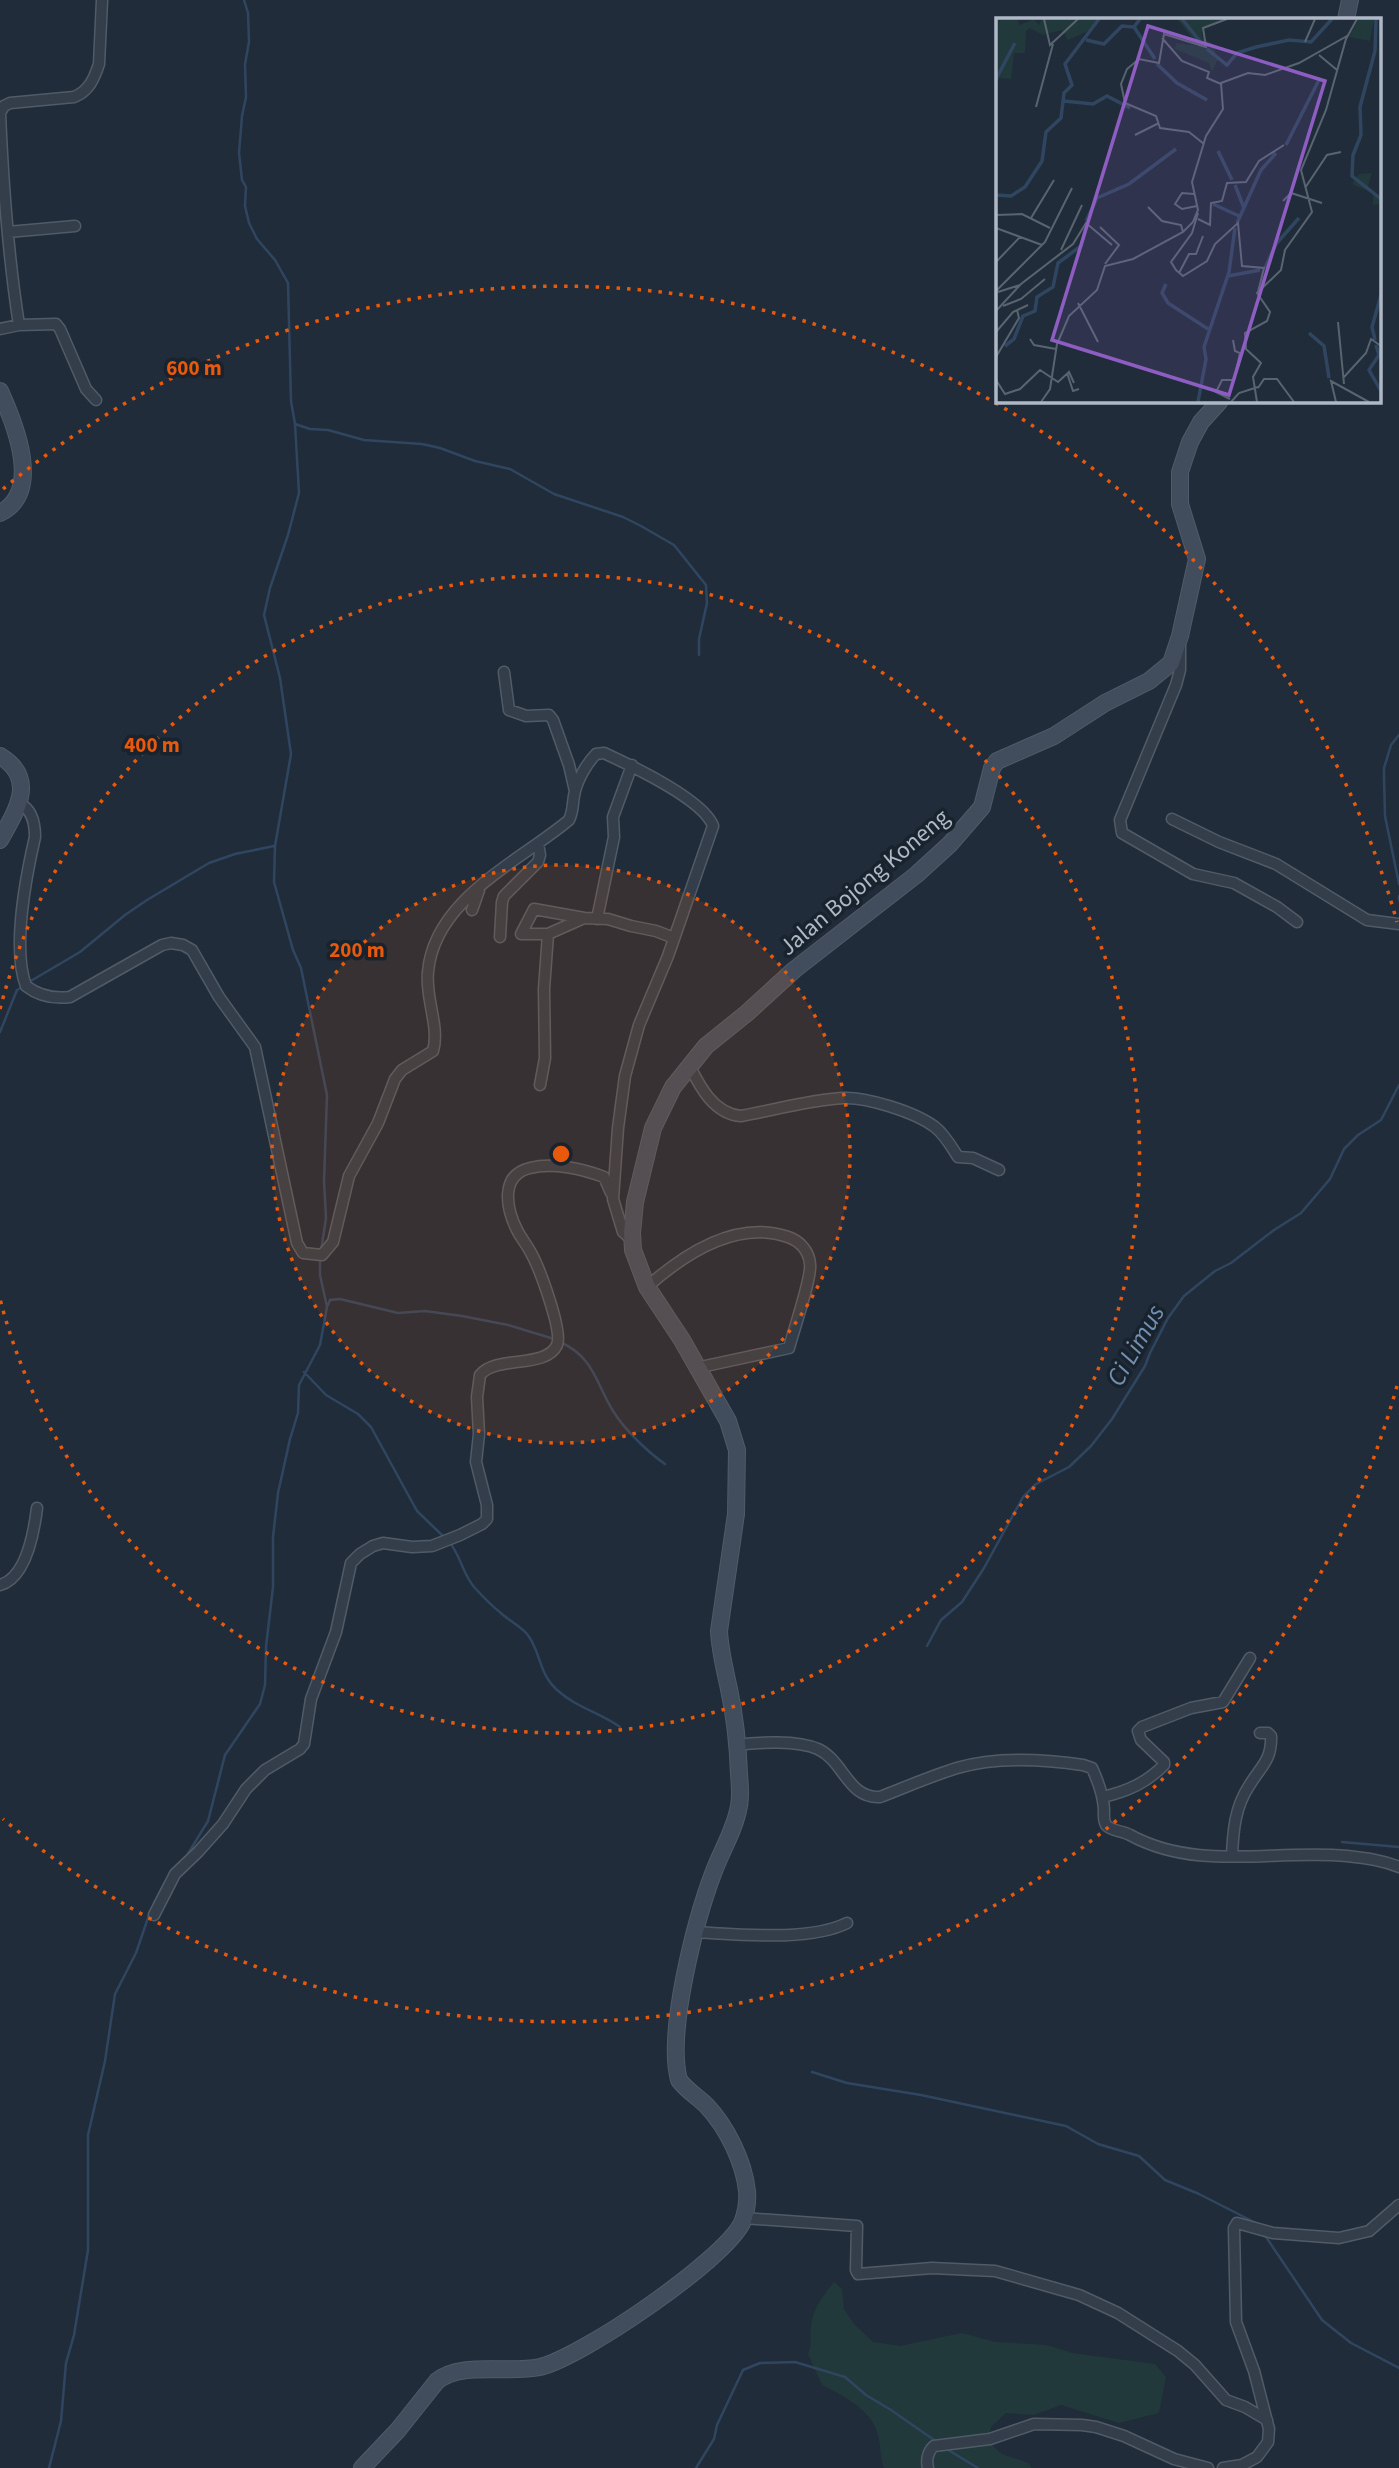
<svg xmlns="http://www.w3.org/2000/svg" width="1399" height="2468" font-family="'Source Sans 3',sans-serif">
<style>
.green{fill:#22393b}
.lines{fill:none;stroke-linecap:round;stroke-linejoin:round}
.stream{stroke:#304660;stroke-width:2.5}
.street-casing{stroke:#515b67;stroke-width:13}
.secondary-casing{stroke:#515b67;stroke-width:18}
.street{stroke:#333e4a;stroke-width:10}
.secondary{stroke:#414d5d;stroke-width:16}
.ring{fill:none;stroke:#e8590c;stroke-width:3.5;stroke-dasharray:3.5 7}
.labels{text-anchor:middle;stroke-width:7;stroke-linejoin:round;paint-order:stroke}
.street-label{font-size:24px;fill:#aeb8c6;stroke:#19232e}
.water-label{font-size:26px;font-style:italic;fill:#7490b1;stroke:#19232e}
.inset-river{fill:none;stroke:#304660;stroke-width:3.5}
.inset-road{fill:none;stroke:#596471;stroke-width:2}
.view{fill:#8d5dc1;fill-opacity:0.15;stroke:#8d5dc1;stroke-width:3.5}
.inset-edge{fill:none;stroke:#aeb8c6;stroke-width:3.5}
.centre{fill:#e8590c;stroke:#19232e;stroke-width:3.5}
.ring-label{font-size:21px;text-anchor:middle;font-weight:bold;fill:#e8590c;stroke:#19232e;stroke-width:7;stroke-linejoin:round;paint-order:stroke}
</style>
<rect width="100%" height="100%" fill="#202c39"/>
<path class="green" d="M834 2282 842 2289 844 2309 854 2324 873 2342 900 2346 962 2333 995 2342 1047 2345 1072 2353 1155 2364 1166 2377 1159 2413 1119 2423 1061 2405 1034 2415 1006 2413 991 2427 988 2441 1002 2454 1028 2463 1032 2468H884C880 2458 881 2446 878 2435 871 2409 845 2397 822 2385L808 2354C812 2344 810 2337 811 2326 813 2308 823 2296 834 2282Z"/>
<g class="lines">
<path class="stream" d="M244 0 248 13 249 42 245 64 246 97 242 116 239 153 242 180 246 187 245 206 249 223 257 239 275 260 288 283 291 401 295 424 299 493 288 535 270 588 264 615 280 678 291 754 275 846 274 882 293 950 301 968 327 1095 324 1181 326 1218 321 1251
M295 424 310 429 328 430 364 440 422 444 440 448 475 461 510 469 554 494 623 517 641 526 674 545 706 585 707 603 699 639V655
M1399 735 1391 745 1384 768V777L1385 816 1399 884
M1399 896V900
M29 982 80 952 125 915 147 900 209 863 235 854 274 846
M0 1032 17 990 24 986
M328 1305 330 1300 340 1299 398 1313 425 1311 462 1316 508 1325 554 1339
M560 1342C596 1358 596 1386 615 1414 626 1431 649 1453 665 1464
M304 1372 326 1395 358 1414 371 1427 417 1511 444 1537
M449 1542C461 1555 462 1574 475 1588 483 1597 492 1606 502 1614 510 1621 520 1626 527 1634 541 1651 538 1673 557 1690 577 1708 599 1712 620 1727
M927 1646 941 1620 962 1602 984 1568 1023 1497 1036 1484 1069 1467 1091 1446 1112 1419 1145 1366 1150 1353 1168 1318 1184 1296 1215 1271 1231 1263 1274 1230 1301 1213 1330 1179 1344 1149 1358 1135 1381 1120 1399 1085
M1342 1842 1399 1847
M186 1857 208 1821 225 1755 260 1704 265 1685 266 1647 273 1587V1537L278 1493 290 1439 298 1413 299 1385 320 1345 327 1307 320 1275V1258
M154 1903 164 1884
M812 2072 847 2083 921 2095 1066 2126 1098 2144 1139 2156 1165 2180 1199 2194 1256 2223
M1264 2234 1322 2320 1351 2343 1399 2368
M945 2448 978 2468
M49 2468 61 2421 66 2363 74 2335 88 2250V2135L105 2061 115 1994 136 1953 149 1915
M696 2468 714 2439 717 2425 743 2370 760 2363 795 2362 845 2377 866 2395 891 2410 937 2442"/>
<defs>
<path id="street" d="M8 232 75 226
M19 325C8 255 3 184 0 113L4 106 10 103 74 97C89 91 94 79 99 64L102 0
M0 329 19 325 56 324 60 329 86 389 96 400
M1180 646V670L1176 685 1120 820 1122 833 1193 874 1234 883 1277 907 1297 922
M504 672 509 710 526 716 549 715 553 720 569 765 575 791
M20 804C33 810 35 824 35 837 26 876 12 949 26 986 39 996 54 999 70 997L162 945 171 943 183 945 192 950 219 997 255 1047 297 1243 303 1253 322 1255 333 1242 349 1176 378 1123 395 1079 402 1070 433 1051C440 1026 425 999 428 972 434 899 520 861 569 820 574 810 572 802 575 791 578 779 587 763 596 754L604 753C630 765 704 800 713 826L668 956 639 1025 625 1076 618 1128 613 1199 623 1232 632 1240
M1172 819 1219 842 1276 864 1367 920 1399 924
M472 910 479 890
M597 919 614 837 613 817 632 765
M548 934H521L534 909 584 918
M500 937 502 902 504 896 538 862 540 855 538 843
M689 1065C700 1087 714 1114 741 1116 774 1110 809 1100 843 1098 867 1097 915 1112 935 1127 945 1135 951 1146 958 1157L973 1158 999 1170
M540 1085 545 1058 544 989 548 934 584 918 608 919 631 926 656 931 674 938
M647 1287C684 1254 736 1219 788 1237 800 1241 809 1251 810 1264 812 1277 793 1332 789 1348L696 1368
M0 1585C26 1578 34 1532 37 1508
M737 1745C759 1742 797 1740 818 1749 844 1761 848 1799 880 1797 906 1787 931 1776 957 1768 997 1756 1042 1759 1083 1765L1092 1768C1098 1781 1103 1794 1104 1809 1104 1814 1103 1820 1106 1825 1111 1831 1123 1831 1130 1835 1198 1872 1273 1849 1347 1856 1365 1858 1382 1860 1399 1867
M1103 1797C1128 1791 1146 1783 1164 1765V1762L1141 1740 1138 1731 1142 1727 1191 1708 1223 1702 1250 1658
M1232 1856C1233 1831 1235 1807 1249 1786 1260 1767 1272 1761 1271 1736L1268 1733H1260
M154 1915 175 1874 198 1852 223 1824 246 1789 265 1770 300 1749 304 1744 311 1699 336 1632 351 1563 360 1554 373 1546 383 1543 412 1547 432 1546 460 1535 482 1524 487 1519V1505L476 1462 479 1434 477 1397 480 1375C496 1355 546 1369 557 1345 563 1331 539 1267 531 1253 527 1245 521 1238 517 1230 506 1208 500 1175 530 1168 553 1162 583 1169 604 1177L611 1193
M694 1932C737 1934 809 1942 847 1923
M743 2218 857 2226 856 2270 858 2274 932 2268 995 2271 1079 2295 1118 2313 1178 2351 1195 2365 1226 2400 1245 2407 1267 2420
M928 2468C926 2460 928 2451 934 2446L990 2439 1034 2424 1082 2425 1096 2427 1124 2436 1174 2459 1208 2468
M1223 2468 1242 2465 1257 2457 1268 2442 1269 2429 1254 2371 1236 2322 1234 2228 1237 2223 1273 2233 1339 2238 1369 2231 1399 2205"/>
<path id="secondary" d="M1346 19 1350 0
M0 391C15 424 43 492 0 513
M0 756C38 779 16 811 0 840
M362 2468 398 2430 437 2381C461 2361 507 2374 540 2367 582 2357 723 2261 742 2223 746 2213 748 2202 747 2191 744 2162 727 2127 706 2105 698 2097 686 2090 679 2080 666 2032 696 1918 714 1871 722 1850 735 1829 739 1806 741 1796 740 1785 739 1774 738 1746 735 1717 729 1689 725 1670 720 1651 719 1631L736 1514 737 1450 728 1421 682 1340 647 1287 633 1250 632 1233 635 1202 653 1128 673 1087 706 1046 747 1013 794 970 916 875 950 844 982 807 992 768 997 761 1054 736 1105 703 1149 681 1171 663 1180 636 1197 559 1180 504V472L1190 442 1201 422 1220 401"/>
</defs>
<use href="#street" class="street-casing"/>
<use href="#secondary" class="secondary-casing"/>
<use href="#street" class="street"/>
<use href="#secondary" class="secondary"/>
</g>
<circle cx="561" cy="1154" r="289" fill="#e8590c" fill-opacity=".12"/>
<g class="ring">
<circle cx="561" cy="1154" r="289"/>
<path d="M0 1009A579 579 0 1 1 0 1299"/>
<path d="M1397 1386A868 868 0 0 1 3 1819M3 489A868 868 0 0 1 1397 922"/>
</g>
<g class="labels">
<g class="street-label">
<text transform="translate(864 882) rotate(-40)" y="8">Jalan Bojong Koneng</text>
</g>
<g class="water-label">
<text transform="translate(1135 1345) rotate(-60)" y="9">Ci Limus</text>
</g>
</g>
<g transform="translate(996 18)">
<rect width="385" height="385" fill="#202c39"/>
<path d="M0 1H21L24 7 38 1 43 7 46 1H104L97 11 72 22 66 12 47 17 34 10 30 13 29 35H18L15 61 4 60 0 67ZM181 1H232L206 12V20L216 25 222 41 216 54 213 45 179 31 180 25 203 28ZM363 1H378L374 23 353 19ZM376 155 372 168 385 179V186L377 187V175L356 166 363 156Z" fill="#22393b"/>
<path class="inset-river" d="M186 1 207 27M380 1 379 33 364 89 365 117 357 137 356 158 385 181M138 9 159 41M90 22 108 26 126 8 138 9 144 1M211 31 231 47 241 35 260 29 293 22 315 24 336 1M161 46 181 65 211 82M0 61 19 25M68 83 97 86 111 78 134 90M290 127 324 60M222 133 236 162M239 167 248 190M0 177 15 178 29 169 46 143 50 114 65 100 68 75 76 67 69 46 103 1M217 186 243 198M90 203 101 180 133 166 180 131M241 205 265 152 280 135M269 250 280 226 303 200M232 258 264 252M170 266 166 275 172 285 212 311M313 315 328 328 333 360M379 322 376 309 385 277M380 327 383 337 373 352 385 373M9 328 18 321 27 298 39 293 41 279 57 269 62 245 85 228 90 209M202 384 210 341 208 329 233 254 239 210"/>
<path class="inset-road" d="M48 1 54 27 82 1M166 20 186 43 213 54 211 60 225 66M309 24 319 1M323 37 341 52M40 89 57 26M139 117 163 105M208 126 193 114 164 110 160 98 129 85 125 66 131 51 143 41 163 45 168 16 210 29 207 10 231 1M309 170 331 137 345 134M198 176 186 175 179 186 186 191 201 188M287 183 295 175 326 185M152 189 166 203 185 207 187 214M202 195 196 215 175 244 180 252 187 258 211 243 219 226 242 205 246 248 268 250 262 274M0 197 26 196 54 210M35 200 58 162M202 201 214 207 215 185 226 183 231 165 250 164 263 143 288 127M104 209 123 227 109 246M0 210 46 227M65 232 86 187M0 244 24 219M183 255 193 236H200L207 218M0 273 49 224 76 170M2 274 24 267M82 285 102 324M7 288 25 281 49 261M0 293 25 266 77 226 90 205 116 227M342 304 348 366M0 314 17 294 32 287M34 321 38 327 60 331M0 339 23 300 21 292M71 355 77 373 83 371M348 359 370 335 375 321 385 328M0 362 9 376 24 371 44 352 62 364 73 354 78 365M262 370 268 361H281L298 384M234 381 220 374 226 362H238L244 335 239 333 237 322M45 384 54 371 61 326 73 298 101 272 109 248 137 241 187 214 197 204 202 192 196 164 210 118 227 91 225 65 252 55 269 57 303 45 351 18M235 384 243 375 262 369M261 384 257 359 265 345 250 331 249 315 271 303 274 294 261 275 285 252 289 232 316 194 305 152 330 92 350 21 361 1M340 384 335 363 373 384"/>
<path class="view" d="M152 8 329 63 233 377 56 322Z"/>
<rect width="385" height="385" class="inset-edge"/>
</g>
<circle cx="561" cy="1154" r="10" class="centre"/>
<g class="ring-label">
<text x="194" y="375">600 m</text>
<text x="152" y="752">400 m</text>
<text x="357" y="957">200 m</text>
</g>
</svg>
